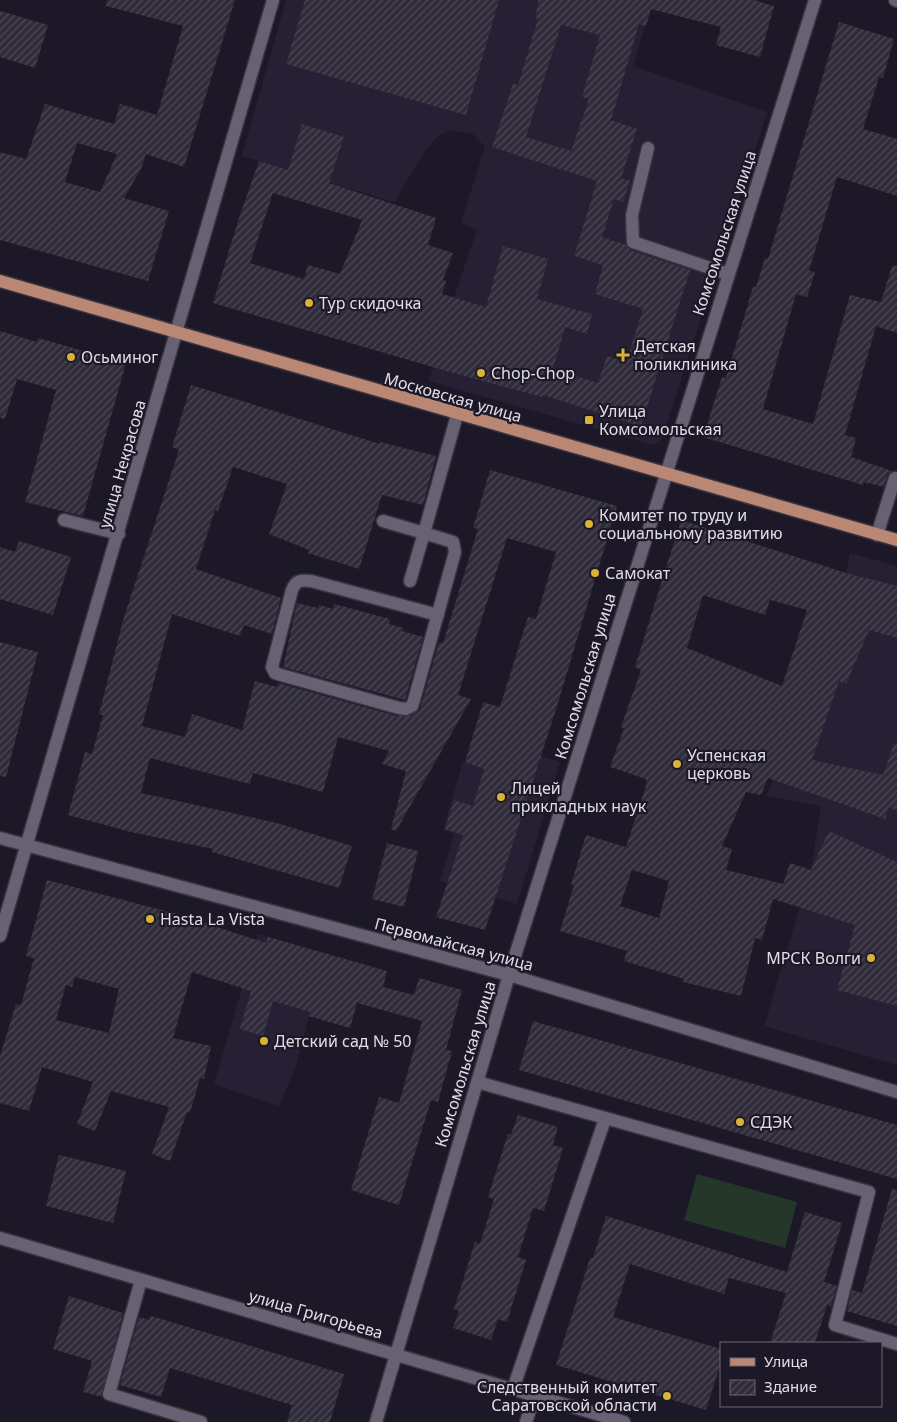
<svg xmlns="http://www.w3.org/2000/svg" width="897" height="1422" font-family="'Noto Sans',sans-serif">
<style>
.built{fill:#272034}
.pitch{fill:#243728}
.building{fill:url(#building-hatch);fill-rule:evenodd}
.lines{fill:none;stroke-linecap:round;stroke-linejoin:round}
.minor-casing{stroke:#37343f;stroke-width:15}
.major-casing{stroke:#37343f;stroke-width:15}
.minor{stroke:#676173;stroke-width:12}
.major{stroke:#b98773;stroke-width:12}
.poi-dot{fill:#d9b334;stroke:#1d1827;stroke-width:2}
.labels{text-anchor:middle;stroke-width:4.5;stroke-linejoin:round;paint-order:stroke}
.street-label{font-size:16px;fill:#e0dde7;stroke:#1d1827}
.poi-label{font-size:16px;fill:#e0dde7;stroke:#1d1827;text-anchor:start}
</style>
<defs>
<pattern id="building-hatch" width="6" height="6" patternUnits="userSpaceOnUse" patternTransform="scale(1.25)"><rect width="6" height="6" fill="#302b3a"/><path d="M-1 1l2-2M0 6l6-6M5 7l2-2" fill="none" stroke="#4e4956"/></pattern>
</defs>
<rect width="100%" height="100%" fill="#1d1827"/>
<path class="built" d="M286 0H653L633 66 767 112 662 439 653 445 429 381 454 297 477 230 461 223 485 147 473 134 451 130 438 136 426 150 394 202 242 156Z
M850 553 897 566V1065L764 1026 811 870 821 806 766 796 796 726 846 573Z
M476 736 560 762 517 904 440 881 454 834 443 830 463 762 468 763Z
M258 934 325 954 296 1066 279 1106 214 1084Z"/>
<path class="pitch" d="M697 1174 797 1202 785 1248 684 1220Z"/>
<path class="building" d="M107 0H235L184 167 146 154 141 169 124 198 169 211 148 281 0 240V152L26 159 45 104 114 124 120 104 157 115 183 26 106 6ZM77 143 117 154 100 192 65 182Z
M305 0H499L466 115 286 64Z
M539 0H754L774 6 760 57 716 45 721 27 651 9 646 26 639 24 611 120 637 129 621 178 630 181 623 202 614 199 602 237 626 245 630 250 690 270 641 426 543 395 542 397 450 372 213 303 239 218 259 161 288 170 302 124 344 137 329 183 436 218 428 245 453 253 443 280 446 281 442 294 486 307 503 246 548 259 537 299 592 314 587 334 565 327 553 369 598 383 607 356 626 362 643 309 595 294 603 265 574 256 597 181 492 147 513 84 518 85 538 19 535 18ZM561 25 600 35 582 97 589 99 571 151 526 137ZM273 193 362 220 340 274 308 265 304 279 250 263Z
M0 11 48 25 35 68 0 57Z
M839 22 894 39 883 78 879 77 863 129 897 139V196L837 177 809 271 815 272 807 297 796 294 763 409 813 424 850 295 881 302 892 266H897V333L876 326 845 435 856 438 851 457 892 471 887 475 884 487 864 482 863 485 703 437 722 377 726 378 753 287H756L765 258 768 259Z
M0 331 37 342 38 338 126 363 83 516 25 502 56 390 17 379 5 419 0 418Z
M191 385 380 444V442L436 456 423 505 382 495 359 569 308 553 309 550 269 534 287 484 233 467 218 511 215 510 196 569 281 598 272 634 244 625 240 636 172 614 142 726 185 737 192 714 242 730 255 681 277 687 278 683 397 716H410L420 709 439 642 443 643 478 529 473 528 490 470 617 506 557 706 485 930 436 917 463 835 445 829 454 800 473 806 484 769 465 762 483 702 500 707 528 617 536 619 556 552 507 538 458 695 471 699 396 831 391 829 406 771 382 764 389 751 338 737 323 792 253 773 250 784 150 758 141 793 277 823 352 846 339 888 212 852 213 849 131 832 68 815 85 752 92 754 103 715 99 714 124 617 179 450 172 447Z
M681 520 846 573 897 586V638L869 630 846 684 839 681 812 760 883 775 894 743H897V811L889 807 885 819 768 778 761 795 746 792 722 846 732 849 726 870 783 884 790 863 811 870 829 831 897 862V1006L837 990 855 925 773 899 762 940 755 938 741 996 683 982 684 979 624 961 627 951 560 931 574 885 571 884 586 835 626 847 647 783 646 779 610 767 624 728 621 727 641 670 635 667ZM703 595 765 615 770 600 807 610 782 686 687 648ZM632 870 669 881 659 918 620 906Z
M19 541 71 557 53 615 0 599V547L15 552Z
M297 603 318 608 319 605 333 609 334 604 390 619 389 624 403 628 402 631 423 637 405 700 283 667Z
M0 642 38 652 6 777 0 776Z
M387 843 418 851 404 907 372 899Z
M47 880 177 914 266 943 268 937 387 971 383 987 414 995 419 978 462 990 446 1050 452 1051 438 1102 431 1100 399 1205 351 1190 379 1097 399 1103 422 1021 357 1003 350 1028 308 1016 310 1012 273 1001 263 1036 240 1029 251 991 192 972 173 1038 211 1046 204 1079 200 1078 190 1113 187 1112 170 1161 152 1154 169 1107 111 1091 95 1131 77 1124 93 1082 42 1067 29 1111 0 1103V1056L16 1004 21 1005 34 958 26 956ZM75 977 119 989 109 1033 56 1020 66 985 72 987Z
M533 1021 897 1125V1179L519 1070Z
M518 1115 558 1127 553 1145 563 1148 544 1211 533 1208 518 1257 526 1260 507 1322 498 1319 491 1340 453 1328 459 1311 454 1309 475 1242 480 1244 494 1199 488 1197 508 1134H511Z
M59 1155 126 1171 113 1223 46 1206Z
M892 1189 897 1190V1326L847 1311 852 1290 862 1293Z
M805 1212 842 1223 824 1282 837 1286 831 1307 827 1305 815 1343H770L786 1293 729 1278 724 1294 630 1264 613 1317 721 1349V1362L706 1410 556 1365 590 1258H593L606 1216 787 1272Z
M69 1296 123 1313 102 1397 83 1392 92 1361 53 1349Z
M151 1316 344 1374 330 1422H287L292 1405 170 1368 161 1397 120 1385 139 1317 149 1320Z"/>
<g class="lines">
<defs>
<path id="minor" d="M895 0 897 1
M648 148 632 215 633 242 728 274
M64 520 119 534
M383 521 424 533 410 581
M877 535 895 478
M438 615 311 581C301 580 296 580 292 590L272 667 275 673 281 675 399 708 406 709 412 706 414 700 455 552 453 542 424 533 457 415
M0 838 509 975 897 1092
M0 936 273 0
M477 1082 869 1192 835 1325 897 1344
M0 1238 624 1422
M141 1280 109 1394 201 1422
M513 1389 605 1119
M376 1422 509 975 815 0
M526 1422 535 1395"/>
<path id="major" d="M0 281 897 540"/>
</defs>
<use href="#minor" class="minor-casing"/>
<use href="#major" class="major-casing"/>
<use href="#minor" class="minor"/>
<use href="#major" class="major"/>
</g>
<g class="poi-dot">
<circle cx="309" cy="303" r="5"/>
<path d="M620.5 347.5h5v5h5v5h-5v5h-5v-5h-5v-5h5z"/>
<circle cx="71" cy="357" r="5"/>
<circle cx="481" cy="373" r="5"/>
<rect x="584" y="415" width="10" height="10" rx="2.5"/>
<circle cx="589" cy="524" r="5"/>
<circle cx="595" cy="573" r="5"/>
<circle cx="677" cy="764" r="5"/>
<circle cx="501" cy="797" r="5"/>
<circle cx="150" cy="919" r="5"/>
<circle cx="871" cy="958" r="5"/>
<circle cx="264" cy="1041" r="5"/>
<circle cx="740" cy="1122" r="5"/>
<circle cx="667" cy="1396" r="5"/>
</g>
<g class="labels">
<g class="street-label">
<text transform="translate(724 233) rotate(-72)" y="6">Комсомольская улица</text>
<text transform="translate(453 397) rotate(16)" y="6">Московская улица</text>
<text transform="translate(122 464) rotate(-74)" y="6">улица Некрасова</text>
<text transform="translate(585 676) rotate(-73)" y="6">Комсомольская улица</text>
<text transform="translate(454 944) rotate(15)" y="6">Первомайская улица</text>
<text transform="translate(465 1064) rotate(-73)" y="6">Комсомольская улица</text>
<text transform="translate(316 1314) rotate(16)" y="6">улица Григорьева</text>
</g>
<g class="poi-label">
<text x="319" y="309">Тур скидочка</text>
<text x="634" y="352">Детская<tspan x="634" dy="18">поликлиника</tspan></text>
<text x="81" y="363">Осьминог</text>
<text x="491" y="379">Chop-Chop</text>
<text x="599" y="417">Улица<tspan x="599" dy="18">Комсомольская</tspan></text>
<text x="599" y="521">Комитет по труду и<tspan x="599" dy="18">социальному развитию</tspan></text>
<text x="605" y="579">Самокат</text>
<text x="687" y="761">Успенская<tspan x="687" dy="18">церковь</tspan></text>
<text x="511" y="794">Лицей<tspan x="511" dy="18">прикладных наук</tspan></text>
<text x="160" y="925">Hasta La Vista</text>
<text x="861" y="964" text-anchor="end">МРСК Волги</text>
<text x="274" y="1047">Детский сад № 50</text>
<text x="750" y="1128">СДЭК</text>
<text x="657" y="1393" text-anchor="end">Следственный комитет<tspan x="657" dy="18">Саратовской области</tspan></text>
</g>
</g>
<rect x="720" y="1342" width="162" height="65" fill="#1d1827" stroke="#6b6774"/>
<rect x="730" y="1358" width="25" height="8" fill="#b98773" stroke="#6b6774"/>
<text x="764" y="1367" font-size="15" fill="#e0dde7">Улица</text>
<rect x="730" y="1380" width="25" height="15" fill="url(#building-hatch)" stroke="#6b6774"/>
<text x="764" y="1392" font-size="15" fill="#e0dde7">Здание</text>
</svg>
